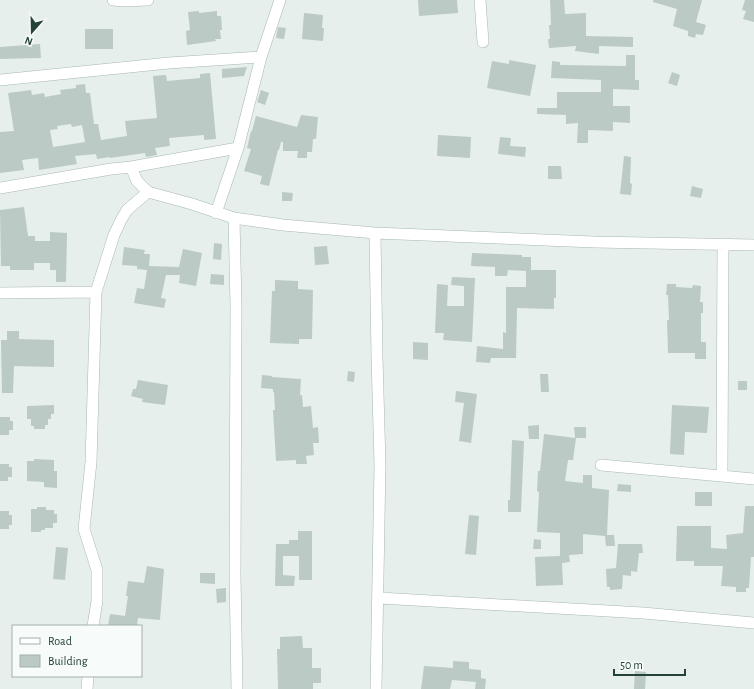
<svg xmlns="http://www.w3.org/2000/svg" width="754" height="689" font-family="'Alegreya Sans',sans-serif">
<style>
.building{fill:#bbcac4;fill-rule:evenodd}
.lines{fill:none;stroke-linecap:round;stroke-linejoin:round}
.minor-casing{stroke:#a8b8b2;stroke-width:12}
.minor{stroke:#fff;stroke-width:11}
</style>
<rect width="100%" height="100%" fill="#e6efeb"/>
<path class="building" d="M418 0H457L458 13 419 16Z
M550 0H564L565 14 586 13V36L633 37V47L599 46V54L575 51 576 46 549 48 548 39H550L549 25H551Z
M653 0H702L696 22 706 25 703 35 696 34 695 38 688 36V31L673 26 677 9 653 2Z
M745 0H754V22L743 19 746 11 742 10Z
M199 11V13L217 11V16H221L222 30H220L221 39H215L216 41 187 45 186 31 190 30 188 12Z
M304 13 323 15 322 28H324L323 41 302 39Z
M278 27 286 28 284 39 276 38Z
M85 29H113V49H85Z
M40 44 41 58 0 59V47Z
M626 55H635V80H639V90L613 89V106H630V123L613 122V131L588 130V143H577L578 123 566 124V115L537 114V108H557V92H601V80L551 78 552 61 560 62V65L626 66Z
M509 60 536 65 530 96 487 88 492 61 509 64Z
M247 67 244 76 222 78V69Z
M672 72 680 75 677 86 668 83Z
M210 73 216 139 204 140V135L169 138 170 146 155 148 157 155 146 157 145 153 110 158V157L97 159 96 154 75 156 77 164 39 170 38 158 22 160 24 170 0 173V132L14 131 8 93 31 90 32 95 44 93 45 97 61 94 60 90 76 88V85L85 84 86 93H90L94 124H98L101 140 127 136 125 121 157 118 153 76 166 75 167 81 200 78V74ZM71 124 72 127 82 125 85 142 53 147 50 130 58 129 57 126Z
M261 90 269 93 265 105 257 102Z
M301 115 318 117 316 139H313L312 152H307V158H297L298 151H283V142H281L279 150H278L269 186 260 184 262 176 244 171 251 149 247 148 251 131H252L256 116 297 127Z
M438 135 471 137 470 158 437 156Z
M500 137 511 138 510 146 526 147 525 157 498 154Z
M624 156 631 157 630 183 632 184 631 195 620 194Z
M548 166H561L562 179H548Z
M692 186 703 189 701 198 690 196Z
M282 192 293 193 292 201H282Z
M24 207 28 236H35V241H50V232L67 233 66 282H56V270H50V263H34V270H10V266H1L0 210Z
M214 243 222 244 221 260 213 259Z
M327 246 329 264 315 265 314 247Z
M124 247 145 250 144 254H150L149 266 179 267 183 249 202 253 196 286 179 283 180 275H166L161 298 166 299 164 308 134 303 137 288 144 289 147 270 137 269V266L122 265Z
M472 253 522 255V257H531V270H556V298H554V309L517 308 516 358H491L490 363 476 362 477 346 503 349V332L506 333V287H526V271L508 270 507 276H495V267L471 266Z
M211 274 224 275V285L210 284Z
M452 277 475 278 472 342 443 340 444 333H435L437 284 448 285 447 306H464V286L451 285Z
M275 280 298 281V289L313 290 312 339H299V344L270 343 272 291H275Z
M667 284H676V287L692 288 693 285 701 286 700 302H703V313H701V342H706V359H695V353H668L667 320H669L668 295H666Z
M7 331H19V339L54 340V367L14 366 13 393H2L1 340H7Z
M413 342 428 343V360L413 359Z
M348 371 355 372 354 382 347 381Z
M540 374H548L549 392H541Z
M262 375 272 376V377L301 379 300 395H302L303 407 311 406 313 428 318 427 319 443H313L314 455 306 456 307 464H296V460L276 461 273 410H275L274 392H273V389L261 388Z
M138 380 168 385 165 405 142 402 143 399 131 396 133 389H136Z
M738 381H747V390H738Z
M456 391 477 394 471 443 459 441 464 403 455 402Z
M54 405V414H51V419H48V425H45V429H34V426H31V419H27V406Z
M672 405 709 407 707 433 685 432 684 455 670 454Z
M0 417H10V421H13V430H9V435H0Z
M539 425V439H529L528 426Z
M574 427H586V438H576L573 460H568L565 481 583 483V475H592V488L609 490 607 535H614L615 546H606L605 536 583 534V554L569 555 570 562 562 563 563 585 536 586 535 557 560 556V533L537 532 539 492 537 491 538 471H540L544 434 575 438Z
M512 440 524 441 521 512H508V500H510Z
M34 459 54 460V471H57V488L44 487V482L27 481V461H34Z
M0 464H9V467H12V477H8V481H0Z
M618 484 631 485V492L617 491Z
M695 492H712V506H695Z
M745 506H754V557H751L749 588H746V592H736V587L721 586 723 566H694V561H676L677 526H711V548L727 549 726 535 743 533Z
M37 507H46V510H54V514H57V523H53V528H45V530H41V532H31V509H37Z
M0 511H9V515H12V525H9V529H0Z
M469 515 479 516 476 555 465 554Z
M298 531H312V580H299V556H283V575L295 576 294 586H275L276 544H289V540H298Z
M534 539 541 540V549H533Z
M618 544H642L643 553H639L637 572 631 571V576L623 575 622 589 610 590V587H607L606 569 616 568Z
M56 547 68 548 65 580 53 579Z
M147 566 164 569 160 620 138 618 137 626H108L110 614 125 616 128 596H126L128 581 144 583Z
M200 573H215V584L200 583Z
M226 588V602L217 603 216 589Z
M302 636 303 648H312V668H321V683H313V689H278L277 649H280V637Z
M453 661 469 662V669L481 670V678L486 679 485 689H475L476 682 452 680 450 689H421L424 666 453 668Z
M635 671 646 672 645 689H634Z"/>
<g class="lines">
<defs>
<path id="minor" d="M113 0 123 1 148 0
M480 0 483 42
M0 80 169 63 261 57
M131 167 238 148
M0 188 111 169 131 167 137 181 148 192 192 204 234 218 283 225 375 233 594 242 754 245
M216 213 238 148 261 57 280 0
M234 218 236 305 235 575 237 689
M375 233 377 357 380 465 376 689
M0 293 96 292
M601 465 754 479
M722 476 723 244
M379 598 643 613 754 623
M93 626 97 601V570L84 529 91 462 96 292 114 235 121 220 127 210 148 192
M87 689 88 676"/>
</defs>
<use href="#minor" class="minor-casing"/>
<use href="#minor" class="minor"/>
</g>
<rect x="12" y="625" width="130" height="52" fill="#f7fbf9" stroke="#a3b1ad"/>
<rect x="20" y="638" width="20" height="6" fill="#ffffff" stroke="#a3b1ad"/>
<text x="48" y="645" font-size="12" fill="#24423a">Road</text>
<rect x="20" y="655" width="20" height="12" fill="#bbcac4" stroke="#a3b1ad"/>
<text x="48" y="665" font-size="12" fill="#24423a">Building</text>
<g transform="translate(32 32) rotate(200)" stroke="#f7fbf9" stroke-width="3" paint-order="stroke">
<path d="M0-3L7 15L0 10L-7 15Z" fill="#24423a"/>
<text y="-6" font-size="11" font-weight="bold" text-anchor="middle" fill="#24423a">N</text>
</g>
<path d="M614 669v6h71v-6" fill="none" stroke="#24423a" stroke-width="2"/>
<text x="620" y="669" font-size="12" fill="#24423a" stroke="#f7fbf9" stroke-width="3" paint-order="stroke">50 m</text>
</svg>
